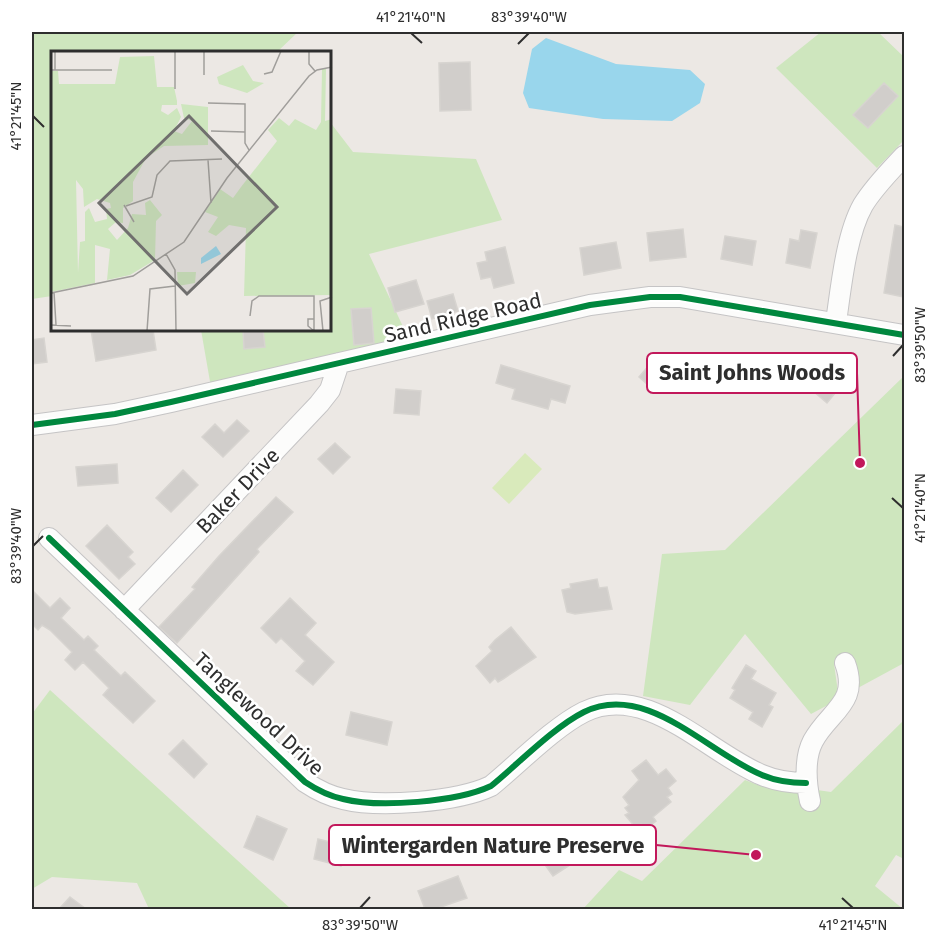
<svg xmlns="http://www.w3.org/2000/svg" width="936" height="941" font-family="'Fira Sans',sans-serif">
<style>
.green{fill:#cee6be}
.pitch{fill:#d9eabb}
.water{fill:#99d6ec}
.building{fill:#d1cecb;stroke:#d7d4d0;stroke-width:1.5}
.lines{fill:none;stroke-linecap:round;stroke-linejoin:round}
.minor-casing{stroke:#c5c4c5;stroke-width:22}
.minor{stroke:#fcfcfb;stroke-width:20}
.cycleway-casing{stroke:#fff;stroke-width:10}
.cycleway{stroke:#00873e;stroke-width:6}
.ticks{fill:none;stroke:#2e2e2e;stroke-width:2}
.labels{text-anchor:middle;stroke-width:5;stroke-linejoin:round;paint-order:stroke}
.street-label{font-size:21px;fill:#2e2e2e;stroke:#fff}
.inset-road{fill:none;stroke:#a09e9b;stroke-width:1.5}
.view{fill:#706f6e;fill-opacity:0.15;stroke:#706f6e;stroke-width:3}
.inset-edge{fill:none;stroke:#2e2e2e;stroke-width:3}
.leader{fill:none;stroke:#c2185b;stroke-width:2}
.callout-dot{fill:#c2185b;stroke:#fff;stroke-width:2}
.callout{fill:#fff;stroke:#c2185b;stroke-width:2}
.callout-label{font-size:22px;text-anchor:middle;font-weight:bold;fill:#2e2e2e}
.neatline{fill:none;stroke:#2e2e2e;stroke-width:2}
.ticks-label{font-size:15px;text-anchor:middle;fill:#2e2e2e}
</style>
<rect width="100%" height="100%" fill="#ece8e4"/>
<path class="green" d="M32 32H298L277 52H52V296L32 299Z
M821 32H878L904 57V140L877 168 776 68Z
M330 122 353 152 476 159 502 220 369 254 413 348 212 393 201 330H330Z
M904 376V663L856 689 850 656 834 664 839 699 811 714 745 634 690 705 643 696 662 554 725 550Z
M50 690 291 909H149L137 883 52 877 32 889V714Z
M904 720V859L896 855 875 886 903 909 582 910 619 870 642 881 745 780 761 786 818 797 817 790 831 792Z"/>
<path class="pitch" d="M525 453 542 469 509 504 492 488Z"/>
<path class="water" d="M546 38 616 64 690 70 705 84 700 103 672 121 603 119 529 108 523 93 532 49Z"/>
<path class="building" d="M470 62 471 110 440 111 439 63Z
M884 83 898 96 868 128 853 115Z
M895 225 904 227V297L884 293Z
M683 229 686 257 650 261 647 233Z
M801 230 817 233 810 268 786 263 790 239 799 241Z
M725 236 756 241 752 265 721 259Z
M616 242 621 268 584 275 580 248Z
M505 247 514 283 494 288 491 277 481 279 477 263 487 261 485 252Z
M416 280 424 304 395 312 388 288Z
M453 294 458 311 432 319 427 301Z
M371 308 374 343 354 345 351 309Z
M91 330H153L156 350 96 361Z
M243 330H263L265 347 244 349Z
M44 338 47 362 32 364V340Z
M651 363 668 379 656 392 639 377Z
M501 365 570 386 565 403 551 399 548 409 512 399 515 389 496 383Z
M830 371 844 382 827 403 813 391Z
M396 389 421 391 419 415 394 413Z
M237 420 249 431 223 457 202 437 215 424 224 433Z
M335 443 350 457 333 474 318 459Z
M117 464 118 483 78 486 76 467Z
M183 470 198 485 171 512 156 498Z
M276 497 293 512 257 549 259 552 177 643 159 627 195 589 192 587 219 556Z
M107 525 133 552 128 557 135 564 119 579 86 546Z
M597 579 599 588 607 587 612 609 575 614 567 612 562 590 571 588 570 584Z
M32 590 50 608 60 598 70 608 61 618 84 640 88 636 98 646 94 650 121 676 125 672 155 701 133 723 103 695 109 688 83 662 75 670 65 660 72 652 50 630 42 625 38 630 32 624Z
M290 598 316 623 305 635 334 662 313 685 296 671 305 661 281 638 276 643 261 628Z
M511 627 536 657 503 679 498 682 495 678 490 683 476 666 492 651 489 647 495 640Z
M746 665 756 671 751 679 776 693 769 705 773 707 762 727 749 719 753 712 730 698 735 690 732 688Z
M351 712 392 722 387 745 346 735Z
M183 740 207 764 194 778 169 754Z
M646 760 658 775 666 769 676 781 668 788 672 794 667 797 671 802 653 817 656 821 645 830 641 824 636 828 625 815 629 813 625 808 629 805 623 797 639 780 632 771Z
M257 816 287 829 273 860 244 847Z
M556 833 576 861 553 876 533 848Z
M318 839 346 846 341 866 314 859Z
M458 876 467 898 435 909H425L418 891Z
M70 897 86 909H59Z"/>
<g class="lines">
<defs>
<path id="minor" d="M836 322C841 288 846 235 863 205 874 187 890 171 904 156
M32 425 115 414 171 402 590 305 650 297H680L904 335
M49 538 305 782C317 790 329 796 343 799 379 808 457 802 491 786 518 764 554 727 584 712 646 681 708 753 762 775 776 781 791 783 806 783
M124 610 319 404 330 390 339 363
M810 801C806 783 804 758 813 741 829 711 860 703 845 663"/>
</defs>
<use href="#minor" class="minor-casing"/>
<use href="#minor" class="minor"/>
<defs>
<path id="cycleway" d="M32 425 115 414 171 402 590 305 650 297H680L904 335
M49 538 305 782C317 790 329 796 343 799 379 808 457 802 491 786 518 764 554 727 584 712 646 681 708 753 762 775 776 781 791 783 806 783"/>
</defs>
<use href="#cycleway" class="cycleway-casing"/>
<use href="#cycleway" class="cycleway"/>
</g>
<path class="ticks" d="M411 33 422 43M518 44 529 33M33 116 44 127M893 356 903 345M892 498 903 508M33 546 43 536M842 898 853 908M360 908 370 897"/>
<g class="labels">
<g class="street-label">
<text transform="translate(463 318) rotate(-13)" y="7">Sand Ridge Road</text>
<text transform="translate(238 491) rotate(-46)" y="7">Baker Drive</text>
<text transform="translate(259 714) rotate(43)" y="7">Tanglewood Drive</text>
</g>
</g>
<g transform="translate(51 51)">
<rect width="280" height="280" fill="#ece8e4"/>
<path d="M103 5 106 36H123L126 50V54H111L110 60 117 64 126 57 130 66 123 80 131 83 141 70 133 67 130 53 157 56V94L113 95 95 107 82 131V150L72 157V172L65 171 57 178 66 189 77 177 81 163 95 164 94 152 99 149 111 164 105 170 104 209 79 224 56 229 59 198 44 194V232L0 241V20H7L8 33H64L69 6ZM25 129 32 138 33 156 46 148 59 152 60 157 55 158 56 168 44 171 38 157 34 161V190L29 191 27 222ZM192 14 202 30 213 32 196 42 168 33 166 26ZM271 18H275L274 70 281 68 280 244 193 245 195 177 178 174 165 185 157 181 167 166 154 161 169 138 182 147 190 136 226 90 217 79 228 67 238 75 244 68 265 79 270 71ZM126 221H145L144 232 127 235Z" fill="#cee6be" fill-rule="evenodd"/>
<path d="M165 195 170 203 150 213V207Z" fill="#99d6ec"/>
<path class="inset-road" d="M124 0V38M153 0V24M258 0V13L264 20M0 19H61M4 19V0M213 23 221 21 230 0M157 52 194 53V92L198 99M160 80 194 81M157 109 160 152M73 154 83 171M75 155 101 146 106 124 119 110 171 108M115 203 124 219 125 280M3 241 5 274M0 242 82 225 133 191 176 127 258 25 266 19 281 16M199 265 201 250 208 245H263V280M263 268H257V275L263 280M0 274 20 275M96 280 99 238 124 235M272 280 269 250 281 246"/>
<path class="view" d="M138 65 226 156 136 243 48 152Z"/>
<rect width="280" height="280" class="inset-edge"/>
</g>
<path class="leader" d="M860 463L857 373M756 855L656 845"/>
<g class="callout-dot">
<circle cx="860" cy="463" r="6"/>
<circle cx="756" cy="855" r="6"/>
</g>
<g class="callout">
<rect x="647" y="353" width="210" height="40" rx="6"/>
<rect x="329" y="825" width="327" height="40" rx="6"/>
</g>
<g class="callout-label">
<text x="752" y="380">Saint Johns Woods</text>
<text x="493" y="853">Wintergarden Nature Preserve</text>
</g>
<rect width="936" height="941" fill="none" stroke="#ffffff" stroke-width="66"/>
<rect x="33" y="33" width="870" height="875" class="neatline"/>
<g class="ticks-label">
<text x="411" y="22">41°21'40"N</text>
<text x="529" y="22">83°39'40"W</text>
<text transform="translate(16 116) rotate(-90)" y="5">41°21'45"N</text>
<text transform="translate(920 345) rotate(-90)" y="5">83°39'50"W</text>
<text transform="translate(920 508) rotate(-90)" y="5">41°21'40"N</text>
<text transform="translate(16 546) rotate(-90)" y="5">83°39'40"W</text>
<text x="360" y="930">83°39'50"W</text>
<text x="853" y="930">41°21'45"N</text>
</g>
</svg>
